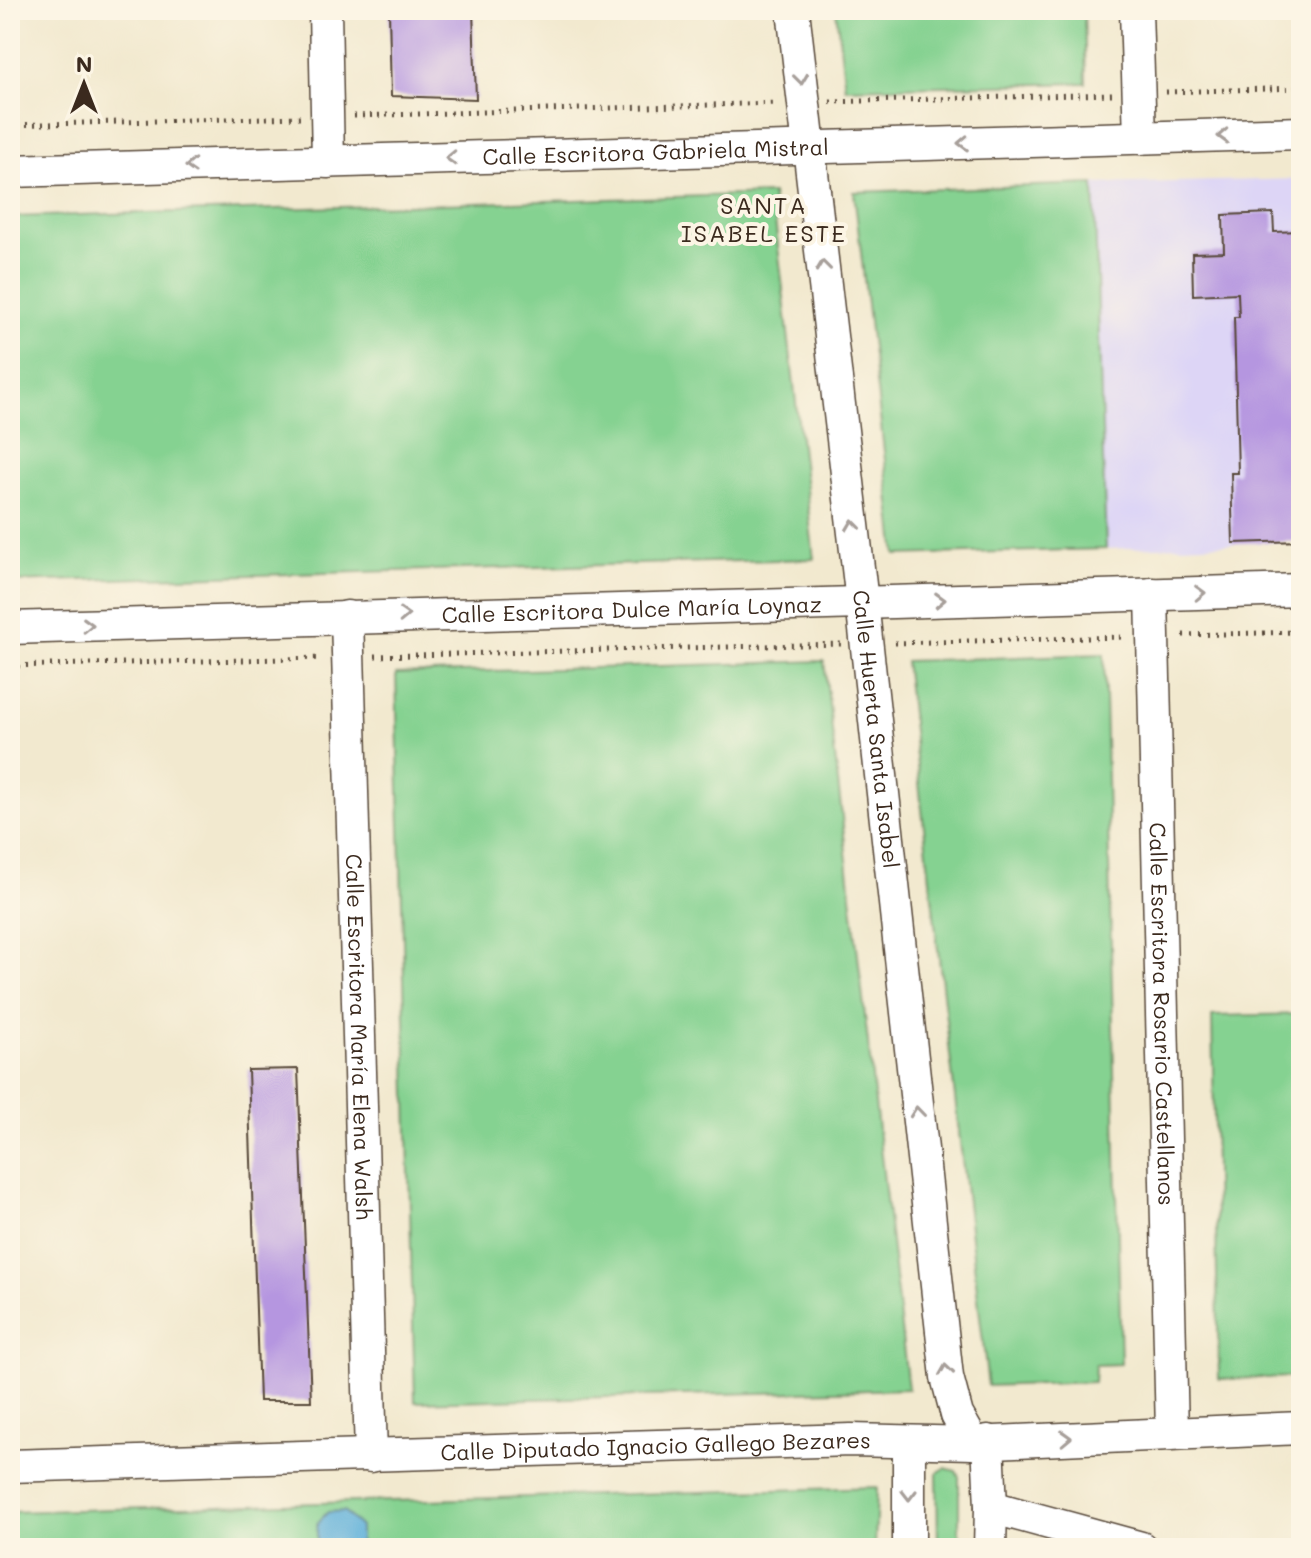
<svg xmlns="http://www.w3.org/2000/svg" width="1311" height="1558" font-family="Mali,sans-serif">
<style>
.built{fill:#ddd5f6}
.green{fill:#85d291;stroke:#607e58;stroke-width:2}
.water{fill:#5fb0da;stroke:#4d6d7c;stroke-width:2}
.building{fill:#b596e0}
.lines{fill:none;stroke-linecap:round;stroke-linejoin:round}
.minor-casing{stroke:#564739;stroke-width:35}
.path{stroke:#564739;stroke-width:5;stroke-dasharray:2 6;stroke-linecap:butt}
.minor{stroke:#fff;stroke-width:32}
.oneway{stroke:#a79f9a}
.labels{text-anchor:middle;stroke-width:8;stroke-linejoin:round;paint-order:stroke}
.street-label{font-size:22px;fill:#3b2a1e;stroke:#fcf5e5}
.neighbourhood-label{font-size:24px;letter-spacing:2px;fill:#3b2a1e;stroke:#fcf5e5}
</style>
<rect width="100%" height="100%" fill="#fcf5e5"/>
<filter id="ink" filterUnits="userSpaceOnUse"><feTurbulence type="fractalNoise" baseFrequency=".0125" numOctaves="2"/><feDisplacementMap in="SourceGraphic" scale="16" xChannelSelector="R" yChannelSelector="G"/><feConvolveMatrix kernelMatrix="1 2 1 2 8 2 1 2 1" color-interpolation-filters="sRGB"/></filter>
<filter id="wash" filterUnits="userSpaceOnUse"><feTurbulence type="fractalNoise" baseFrequency=".006" numOctaves="4" result="noise"/><feDisplacementMap in="SourceGraphic" scale="32" xChannelSelector="R" yChannelSelector="G"/><feGaussianBlur stdDeviation="1.8" result="paint"/><feColorMatrix in="noise" values="0 0 0 0 0 0 0 0 0 0 0 0 0 0 0 0 0 1.4 0 .05"/><feComposite in="paint" operator="in"/></filter>
<g filter="url(#wash)">
<rect width="100%" height="100%" fill="#f2e9cf"/>
<path class="built" d="M1301 179V541L1106 549 1094 184Z"/>
<path class="green" d="M836 10H1084L1086 83 845 88Z
M1094 184 1106 549 896 555 854 192Z
M772 194 814 559 10 582V217Z
M1104 654 1121 1364 1095 1365 1094 1382 988 1386 905 661Z
M824 661 908 1389 415 1402 396 674Z
M1301 1014V1377L1219 1379 1212 1016Z
M945 1468 956 1471 959 1477V1548H938L937 1473Z
M877 1487 875 1548H10V1512Z"/>
<path class="water" d="M344 1511 360 1527V1548H317V1523L328 1512Z"/>
<g id="blocks">
<path class="building" d="M389 10H473L476 99 391 96Z
M1273 213 1274 232 1301 231V541L1233 543 1231 473H1238L1234 317H1239L1238 293 1193 295 1192 253 1224 252 1223 215Z
M298 1069 311 1401H259L248 1070Z"/>
</g>
</g>
<g filter="url(#ink)">
<use href="#blocks" fill-opacity="0" stroke="#564739" stroke-width="2"/>
<g class="lines">
<defs>
<g id="minor">
<path d="M325 10 328 162"/>
<path id="s1" d="M793 10 862 602 947 1377 957 1415 973 1443"/>
<path d="M1136 10 1140 138"/>
<path id="s2" d="M10 171 1301 133"/>
<path id="s3" d="M1152 594 1172 1433"/>
<path id="s4" d="M347 617 371 1456"/>
<path id="s5" d="M10 628 1301 590"/>
<path d="M988 1441 991 1507 990 1548"/>
<path id="s6" d="M10 1466 851 1440 973 1443 1301 1428"/>
<path d="M991 1507 1141 1548"/>
<path d="M909 1548V1442"/>
</g>
</defs>
<use href="#minor" class="minor-casing"/>
<path class="path" d="M1166 92 1301 88
M830 102 1112 94
M354 116 776 103
M10 125 300 117
M1183 635 1301 632
M895 643 1125 637
M375 656 841 644
M10 666 321 658"/>
<use href="#minor" class="minor"/>
</g>
<defs><path id="oneway-chevron" d="M-2-3.5L2.5 0L-2 3.5" fill="none" stroke-width="1.6" stroke-linecap="round" stroke-linejoin="round" transform="scale(2)"/></defs>
<g class="oneway">
<use href="#oneway-chevron" transform="translate(801 79) rotate(83)"/>
<use href="#oneway-chevron" transform="translate(1223 136) rotate(178)"/>
<use href="#oneway-chevron" transform="translate(963 143) rotate(178)"/>
<use href="#oneway-chevron" transform="translate(451 158) rotate(178)"/>
<use href="#oneway-chevron" transform="translate(191 166) rotate(178)"/>
<use href="#oneway-chevron" transform="translate(823 266) rotate(-97)"/>
<use href="#oneway-chevron" transform="translate(853 525) rotate(-97)"/>
<use href="#oneway-chevron" transform="translate(1200 593) rotate(-2)"/>
<use href="#oneway-chevron" transform="translate(940 600) rotate(-2)"/>
<use href="#oneway-chevron" transform="translate(404 615) rotate(-2)"/>
<use href="#oneway-chevron" transform="translate(88 625) rotate(-2)"/>
<use href="#oneway-chevron" transform="translate(917 1112) rotate(-96)"/>
<use href="#oneway-chevron" transform="translate(946 1370) rotate(-98)"/>
<use href="#oneway-chevron" transform="translate(1066 1438) rotate(-2)"/>
<use href="#oneway-chevron" transform="translate(909 1495) rotate(90)"/>
</g>
</g>
<g class="labels">
<g class="street-label">
<text dy="8" stroke="none"><textPath href="#s2" startOffset="646">Calle Escritora Gabriela Mistral</textPath></text>
<text dy="8" stroke="none"><textPath href="#s5" startOffset="622">Calle Escritora Dulce María Loynaz</textPath></text>
<text dy="8" stroke="none"><textPath href="#s1" startOffset="724">Calle Huerta Santa Isabel</textPath></text>
<text dy="8" stroke="none"><textPath href="#s3" startOffset="420">Calle Escritora Rosario Castellanos</textPath></text>
<text dy="8" stroke="none"><textPath href="#s4" startOffset="420">Calle Escritora María Elena Walsh</textPath></text>
<text dy="8" stroke="none"><textPath href="#s6" startOffset="646">Calle Diputado Ignacio Gallego Bezares</textPath></text>
</g>
<g class="neighbourhood-label">
<text x="764" y="214">SANTA<tspan x="764" dy="28">ISABEL ESTE</tspan></text>
</g>
</g>
<rect width="1311" height="1558" fill="none" stroke="#fcf5e5" stroke-width="40"/>
<g transform="translate(84 84)" stroke="#fcf5e5" stroke-width="6" paint-order="stroke">
<path d="M0-6L14 30L0 20L-14 30Z" fill="#3b2a1e"/>
<text y="-12" font-size="22" font-weight="bold" text-anchor="middle" fill="#3b2a1e">N</text>
</g>
</svg>
